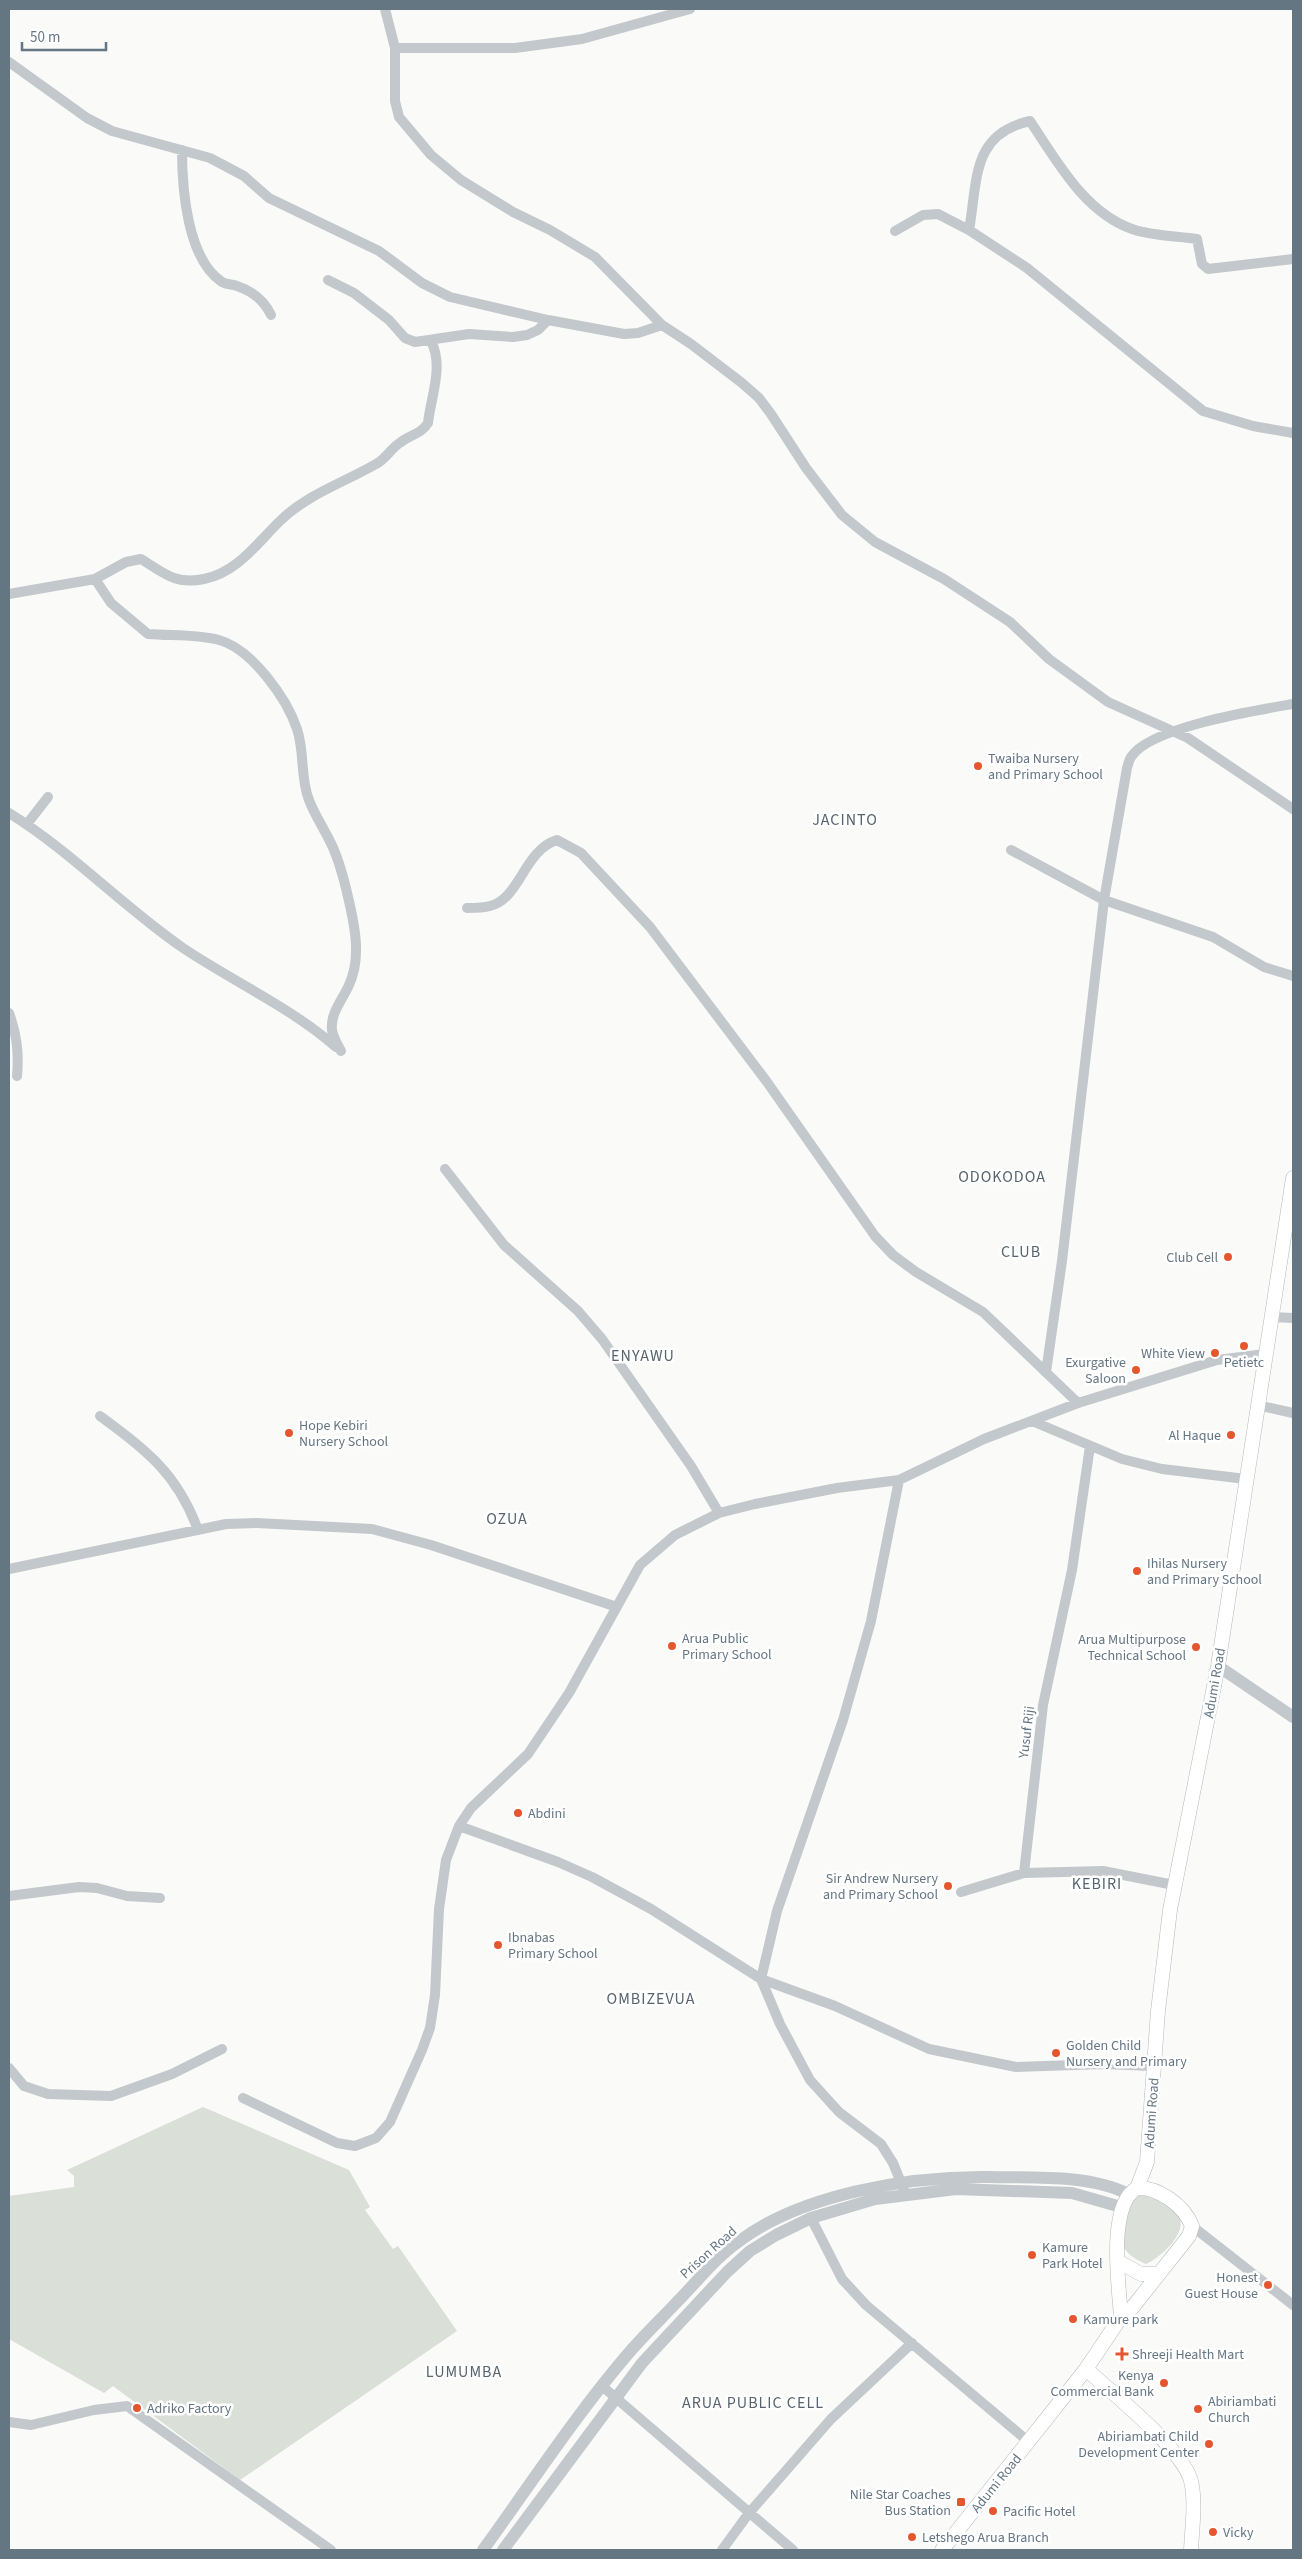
<svg xmlns="http://www.w3.org/2000/svg" width="1302" height="2559" font-family="'Source Sans 3',sans-serif">
<style>
.green{fill:#dadfd7}
.lines{fill:none;stroke-linecap:round;stroke-linejoin:round}
.secondary-casing{stroke:#b3babf;stroke-width:15}
.minor{stroke:#c3c8cc;stroke-width:10}
.tertiary{stroke:#c3c8cc;stroke-width:12}
.secondary{stroke:#fff;stroke-width:14}
.poi-dot{fill:#e4572e;stroke:#fff;stroke-width:2}
.labels{text-anchor:middle;stroke-width:5;stroke-linejoin:round;paint-order:stroke}
.poi-label{font-size:14px;fill:#657683;stroke:#fff;text-anchor:start}
.street-label{font-size:14px;fill:#657683;stroke:#fff}
.quarter-label{font-size:16px;letter-spacing:1px;fill:#57646e;stroke:#fff}
</style>
<rect width="100%" height="100%" fill="#fafaf8"/>
<path class="green" d="M203 2107 349 2170 370 2207 365 2210 393 2249 398 2246 457 2331 240 2480 113 2386 104 2393 9 2339V2196L74 2187V2176L67 2170Z
M1154 2192C1161 2199 1175 2207 1179 2216 1188 2233 1160 2258 1146 2264 1109 2249 1123 2229 1130 2197Z"/>
<g class="lines">
<defs>
<path id="secondary" d="M1137 2188 1147 2162 1158 2011 1170 1910 1218 1666 1293 1178
M1119 2262 1141 2274H1157
M1086 2369C1112 2393 1183 2449 1191 2481 1196 2502 1192 2528 1191 2550
M942 2550 1086 2369 1121 2317 1132 2308 1189 2236 1192 2226C1184 2205 1158 2187 1137 2188 1107 2205 1119 2286 1121 2317"/>
</defs>
<use href="#secondary" class="secondary-casing"/>
<path class="minor" d="M385 9 395 48V101L399 117 431 155 461 180 513 212 550 230 595 257 662 325 691 344 742 383 759 398 771 414 806 468 842 515 875 542 944 579 1010 622 1049 659 1108 702 1188 738 1293 809
M395 48H515L582 39 690 9
M9 62 87 118 112 131 210 158 244 176 269 198 379 251 422 283 450 297 548 320 624 334 638 333 662 325
M182 150C182 188 187 259 222 282 227 285 232 284 237 286 252 291 264 300 271 315
M969 230C978 180 971 134 1030 121 1057 161 1084 212 1132 229 1152 236 1176 236 1197 239L1202 264 1208 269 1293 259
M895 231 923 215 938 214 969 230 1027 268 1203 411 1253 426 1293 433
M328 280 354 293 389 320 405 338 415 342 469 334 513 337 527 335 538 330 548 320
M95 579 111 603 148 634C172 636 195 634 219 640 252 649 287 699 297 729 305 753 300 778 309 800 316 819 329 835 336 855 344 876 357 929 356 951 356 963 354 974 349 985 343 999 330 1013 332 1030 333 1037 337 1044 341 1051
M9 594 95 579 126 562 141 559C164 573 175 585 204 579 238 572 257 543 281 520 308 494 343 483 376 464 386 459 391 448 401 442 411 434 420 435 428 423 431 396 444 366 431 341
M9 813C72 852 122 906 183 948 234 982 290 1007 336 1047
M27 824 48 797
M1011 850 1104 900 1213 937 1264 967 1293 976
M467 908C474 908 483 908 490 906 520 899 524 850 557 840L581 853 650 927 767 1082 875 1236 893 1255 916 1272 983 1312 1078 1403
M9 1013C17 1035 19 1053 17 1076
M445 1169 504 1245 578 1311 602 1339 691 1466 719 1513
M1272 1317 1293 1318
M1046 1372 1062 1261 1104 900 1127 768C1128 765 1129 760 1131 757 1150 727 1258 710 1293 704
M1257 1405 1293 1413
M100 1416C147 1451 177 1473 198 1530
M1032 1421 1122 1459 1162 1469 1246 1479
M899 1480 871 1621 843 1720 777 1911 761 1979 780 2024 810 2080 839 2112 881 2144 893 2163 904 2190
M9 1569 226 1524 257 1523 372 1529 431 1545 617 1607
M459 1826 558 1862 592 1877 651 1909 761 1979 835 2006 929 2049 1016 2067 1103 2064 1154 2066
M1024 1873 1043 1705 1072 1570 1090 1446
M961 1892 1024 1873 1103 1871 1174 1885
M9 1896 79 1887 97 1888 127 1896 160 1898
M9 2068 24 2086 48 2094 111 2096 172 2074 222 2049
M243 2098 337 2143 355 2146 376 2138 390 2122 422 2050 430 2028 435 1995 439 1909 446 1860 459 1826 471 1808 528 1754 569 1693 640 1565 675 1535 719 1513 755 1504 837 1488 899 1480 984 1439 1078 1403 1217 1360 1265 1354
M811 2218 842 2279 866 2305 1029 2442
M1192 2226 1293 2305
M602 2386 793 2550
M9 2422 31 2425 94 2410 127 2406 331 2550
M722 2550 749 2513 831 2419 912 2343"/>
<path class="tertiary" d="M1218 1666 1293 1717
M483 2550C530 2485 575 2416 627 2355 643 2336 661 2319 677 2302 697 2282 715 2258 738 2242 801 2194 910 2176 988 2177 1031 2178 1090 2174 1128 2194
M503 2550 642 2363 727 2272 750 2251 776 2235 811 2218 875 2199 956 2189 1072 2193 1121 2207"/>
<use href="#secondary" class="secondary"/>
</g>
<g class="poi-dot">
<circle cx="978" cy="766" r="5"/>
<circle cx="1228" cy="1257" r="5"/>
<circle cx="1244" cy="1346" r="5"/>
<circle cx="1215" cy="1353" r="5"/>
<circle cx="1136" cy="1370" r="5"/>
<circle cx="289" cy="1433" r="5"/>
<circle cx="1231" cy="1435" r="5"/>
<circle cx="1137" cy="1571" r="5"/>
<circle cx="672" cy="1646" r="5"/>
<circle cx="1196" cy="1647" r="5"/>
<circle cx="518" cy="1813" r="5"/>
<circle cx="948" cy="1886" r="5"/>
<circle cx="498" cy="1945" r="5"/>
<circle cx="1056" cy="2053" r="5"/>
<circle cx="1032" cy="2255" r="5"/>
<circle cx="1268" cy="2285" r="5"/>
<circle cx="1073" cy="2319" r="5"/>
<path d="M1119.5 2346.5h5v5h5v5h-5v5h-5v-5h-5v-5h5z"/>
<circle cx="1164" cy="2383" r="5"/>
<circle cx="137" cy="2408" r="5"/>
<circle cx="1198" cy="2409" r="5"/>
<circle cx="1209" cy="2444" r="5"/>
<rect x="956" y="2497" width="10" height="10" rx="2.5"/>
<circle cx="993" cy="2511" r="5"/>
<circle cx="1213" cy="2532" r="5"/>
<circle cx="912" cy="2537" r="5"/>
</g>
<g class="labels">
<g class="poi-label">
<text x="988" y="763">Twaiba Nursery<tspan x="988" dy="16">and Primary School</tspan></text>
<text x="1218" y="1262" text-anchor="end">Club Cell</text>
<text x="1205" y="1358" text-anchor="end">White View</text>
<text x="1126" y="1367" text-anchor="end">Exurgative<tspan x="1126" dy="16">Saloon</tspan></text>
<text x="1244" y="1367" text-anchor="middle">Petietc</text>
<text x="299" y="1430">Hope Kebiri<tspan x="299" dy="16">Nursery School</tspan></text>
<text x="1221" y="1440" text-anchor="end">Al Haque</text>
<text x="1147" y="1568">Ihilas Nursery<tspan x="1147" dy="16">and Primary School</tspan></text>
<text x="682" y="1643">Arua Public<tspan x="682" dy="16">Primary School</tspan></text>
<text x="1186" y="1644" text-anchor="end">Arua Multipurpose<tspan x="1186" dy="16">Technical School</tspan></text>
<text x="528" y="1818">Abdini</text>
<text x="938" y="1883" text-anchor="end">Sir Andrew Nursery<tspan x="938" dy="16">and Primary School</tspan></text>
<text x="508" y="1942">Ibnabas<tspan x="508" dy="16">Primary School</tspan></text>
<text x="1066" y="2050">Golden Child<tspan x="1066" dy="16">Nursery and Primary</tspan></text>
<text x="1042" y="2252">Kamure<tspan x="1042" dy="16">Park Hotel</tspan></text>
<text x="1258" y="2282" text-anchor="end">Honest<tspan x="1258" dy="16">Guest House</tspan></text>
<text x="1083" y="2324">Kamure park</text>
<text x="1132" y="2359">Shreeji Health Mart</text>
<text x="1154" y="2380" text-anchor="end">Kenya<tspan x="1154" dy="16">Commercial Bank</tspan></text>
<text x="1208" y="2406">Abiriambati<tspan x="1208" dy="16">Church</tspan></text>
<text x="147" y="2413">Adriko Factory</text>
<text x="1199" y="2441" text-anchor="end">Abiriambati Child<tspan x="1199" dy="16">Development Center</tspan></text>
<text x="951" y="2499" text-anchor="end">Nile Star Coaches<tspan x="951" dy="16">Bus Station</tspan></text>
<text x="1003" y="2516">Pacific Hotel</text>
<text x="1223" y="2537">Vicky</text>
<text x="922" y="2542">Letshego Arua Branch</text>
</g>
<g class="street-label">
<text transform="translate(1214 1683) rotate(-80)" y="5">Adumi Road</text>
<text transform="translate(1026 1732) rotate(-83)" y="5">Yusuf Riji</text>
<text transform="translate(1151 2113) rotate(-86)" y="5">Adumi Road</text>
<text transform="translate(708 2252) rotate(-42)" y="5">Prison Road</text>
<text transform="translate(996 2483) rotate(-51)" y="5">Adumi Road</text>
</g>
<g class="quarter-label">
<text x="845" y="825">JACINTO</text>
<text x="1002" y="1182">ODOKODOA</text>
<text x="1021" y="1257">CLUB</text>
<text x="643" y="1361">ENYAWU</text>
<text x="507" y="1524">OZUA</text>
<text x="1097" y="1889">KEBIRI</text>
<text x="651" y="2004">OMBIZEVUA</text>
<text x="464" y="2377">LUMUMBA</text>
<text x="753" y="2408">ARUA PUBLIC CELL</text>
</g>
</g>
<rect width="1302" height="2559" fill="none" stroke="#657683" stroke-width="20"/>
<path d="M22 42v8h84v-8" fill="none" stroke="#657683" stroke-width="2.5"/>
<text x="30" y="42" font-size="15" fill="#657683" stroke="#ffffff" stroke-width="4" paint-order="stroke">50 m</text>
</svg>
